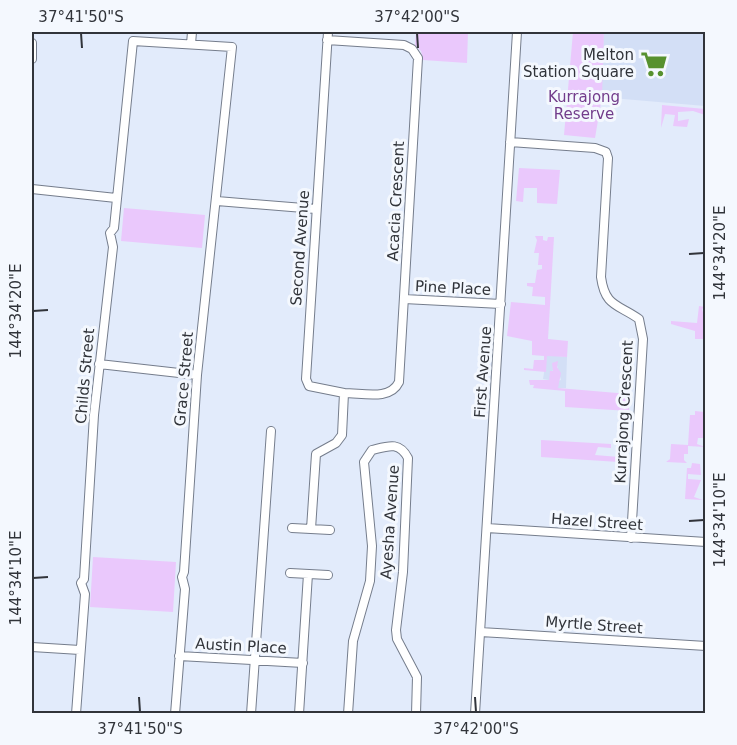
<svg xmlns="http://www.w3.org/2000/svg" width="737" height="745" font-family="'DejaVu Sans',sans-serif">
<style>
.built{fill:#d3dff6}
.green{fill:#eac8fc}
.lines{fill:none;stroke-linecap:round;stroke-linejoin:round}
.street-casing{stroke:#757d8c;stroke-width:10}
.street{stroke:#fff;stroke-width:8}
.ticks{fill:none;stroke:#31343a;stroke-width:2}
.labels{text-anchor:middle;stroke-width:6;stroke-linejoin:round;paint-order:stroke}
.poi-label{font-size:15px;fill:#31343a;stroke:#f4f8fe;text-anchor:end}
.park-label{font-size:15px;fill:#723c8b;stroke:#f4f8fe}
.street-label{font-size:15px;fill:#31343a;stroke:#f4f8fe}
.neatline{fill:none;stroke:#31343a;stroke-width:2}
.ticks-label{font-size:15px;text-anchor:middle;fill:#31343a}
</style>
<rect width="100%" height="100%" fill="#e2ebfb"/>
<path class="built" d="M604 32H705V106L600 97Z
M547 355 567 357 566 388H558V381L561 380 556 362 549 380 543 379Z"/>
<path class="green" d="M416 32H468L467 63 423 60 421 51 415 45Z
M573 32H604L602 97 595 138 564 135Z
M662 105 705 109V115L693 111 678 112V121L689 119 687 127 673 126 675 115 665 114 661 128Z
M519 168 560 170 557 204 537 203V188H524L523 202 516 201Z
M124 208 205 215 202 248 121 241Z
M535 236H543V240L547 241 548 237H554L548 339 568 341 567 357 547 356 546 372 524 370V368L533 369 534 360H544V356L532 355V341L507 336 511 302 545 305V297L532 296 533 287 527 286V283H535L537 270 542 269V265H538L539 253H534L537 240Z
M699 306 705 307 702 309 705 320V339H695V331L671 324V321L697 323Z
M558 361 557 367 561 373 558 388 629 394V411L565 407V391L533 388 534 385H530L529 380H549L550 371H553L552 363Z
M695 411 704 412 705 438H698L697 444 705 447 688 446V454H684V460L687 463 666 462 670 459 671 444 688 445 690 415H695Z
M541 440 611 444V448L598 447 595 455 619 457V462L541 457Z
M692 463 700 464 701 475 688 474V479L701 480 694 497 703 500 685 499 687 468H691Z
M93 557 176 562 173 612 90 607Z"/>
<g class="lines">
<defs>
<path id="street" d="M327 40 404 45 412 49 418 58 399 382C390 401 363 393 344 393
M32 43V59
M191 44 192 32
M510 142 595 148 606 152 608 158 601 277C605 307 618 304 639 319L643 339 631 538
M32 189 116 198
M217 201 316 209
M404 299 501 304
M99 364 197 375
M292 528 330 530
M487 528 706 542
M311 529 316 454 336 443 342 435 344 393 309 386 306 379 328 32
M290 573 328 575
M480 632 706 646
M32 647 80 650
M179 656 303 663
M76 714 85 594 81 583 84 579 94 415 113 247 110 233 114 228 133 41 232 47 197 375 184 572 182 577 185 589 175 714
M251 714 271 431
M299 714 308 574
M348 714 353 641 370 581 372 546 364 462 372 450C388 446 399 441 408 458L403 572 396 630 397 639 417 677 416 714
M475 714 517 32"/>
</defs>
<use href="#street" class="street-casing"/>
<use href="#street" class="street"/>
</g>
<path class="ticks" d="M81 33 82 48M417 33 418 48M689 254 704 253M33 311 48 310M689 521 704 520M33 578 48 577M139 697 140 712M475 697 476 712"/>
<defs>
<symbol id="supermarket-bare" viewBox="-9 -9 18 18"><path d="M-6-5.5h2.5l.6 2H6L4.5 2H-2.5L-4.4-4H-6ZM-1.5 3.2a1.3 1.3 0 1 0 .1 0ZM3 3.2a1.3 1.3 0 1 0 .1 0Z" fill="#57912f" stroke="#f4f8fe" stroke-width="2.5" paint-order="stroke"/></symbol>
</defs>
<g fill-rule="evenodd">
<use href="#supermarket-bare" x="635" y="45" width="38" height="38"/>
</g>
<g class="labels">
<g class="poi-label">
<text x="634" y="60">Melton<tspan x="634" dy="17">Station Square</tspan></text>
</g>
<g class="park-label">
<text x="584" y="102">Kurrajong<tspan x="584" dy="17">Reserve</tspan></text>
</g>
<g class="street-label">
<text transform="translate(396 201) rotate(-87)" y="5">Acacia Crescent</text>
<text transform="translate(300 248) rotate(-86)" y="5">Second Avenue</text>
<text transform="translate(453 288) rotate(3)" y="5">Pine Place</text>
<text transform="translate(483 372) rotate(-86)" y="5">First Avenue</text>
<text transform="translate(85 376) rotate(-85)" y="5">Childs Street</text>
<text transform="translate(184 379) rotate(-85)" y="5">Grace Street</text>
<text transform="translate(624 412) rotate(-87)" y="5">Kurrajong Crescent</text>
<text transform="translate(390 522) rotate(-86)" y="5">Ayesha Avenue</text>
<text transform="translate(597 522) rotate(4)" y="5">Hazel Street</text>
<text transform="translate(594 625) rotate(4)" y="5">Myrtle Street</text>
<text transform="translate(241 646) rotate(3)" y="5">Austin Place</text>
</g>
</g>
<rect width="737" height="745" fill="none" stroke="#f4f8fe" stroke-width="66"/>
<rect x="33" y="33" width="671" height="679" class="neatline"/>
<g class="ticks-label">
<text x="81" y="22">37°41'50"S</text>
<text x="417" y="22">37°42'00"S</text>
<text transform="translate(720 253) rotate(-90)" y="5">144°34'20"E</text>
<text transform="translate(16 311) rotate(-90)" y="5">144°34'20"E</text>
<text transform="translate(720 520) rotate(-90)" y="5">144°34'10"E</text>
<text transform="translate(16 578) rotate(-90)" y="5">144°34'10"E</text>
<text x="140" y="734">37°41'50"S</text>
<text x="476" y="734">37°42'00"S</text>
</g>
</svg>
